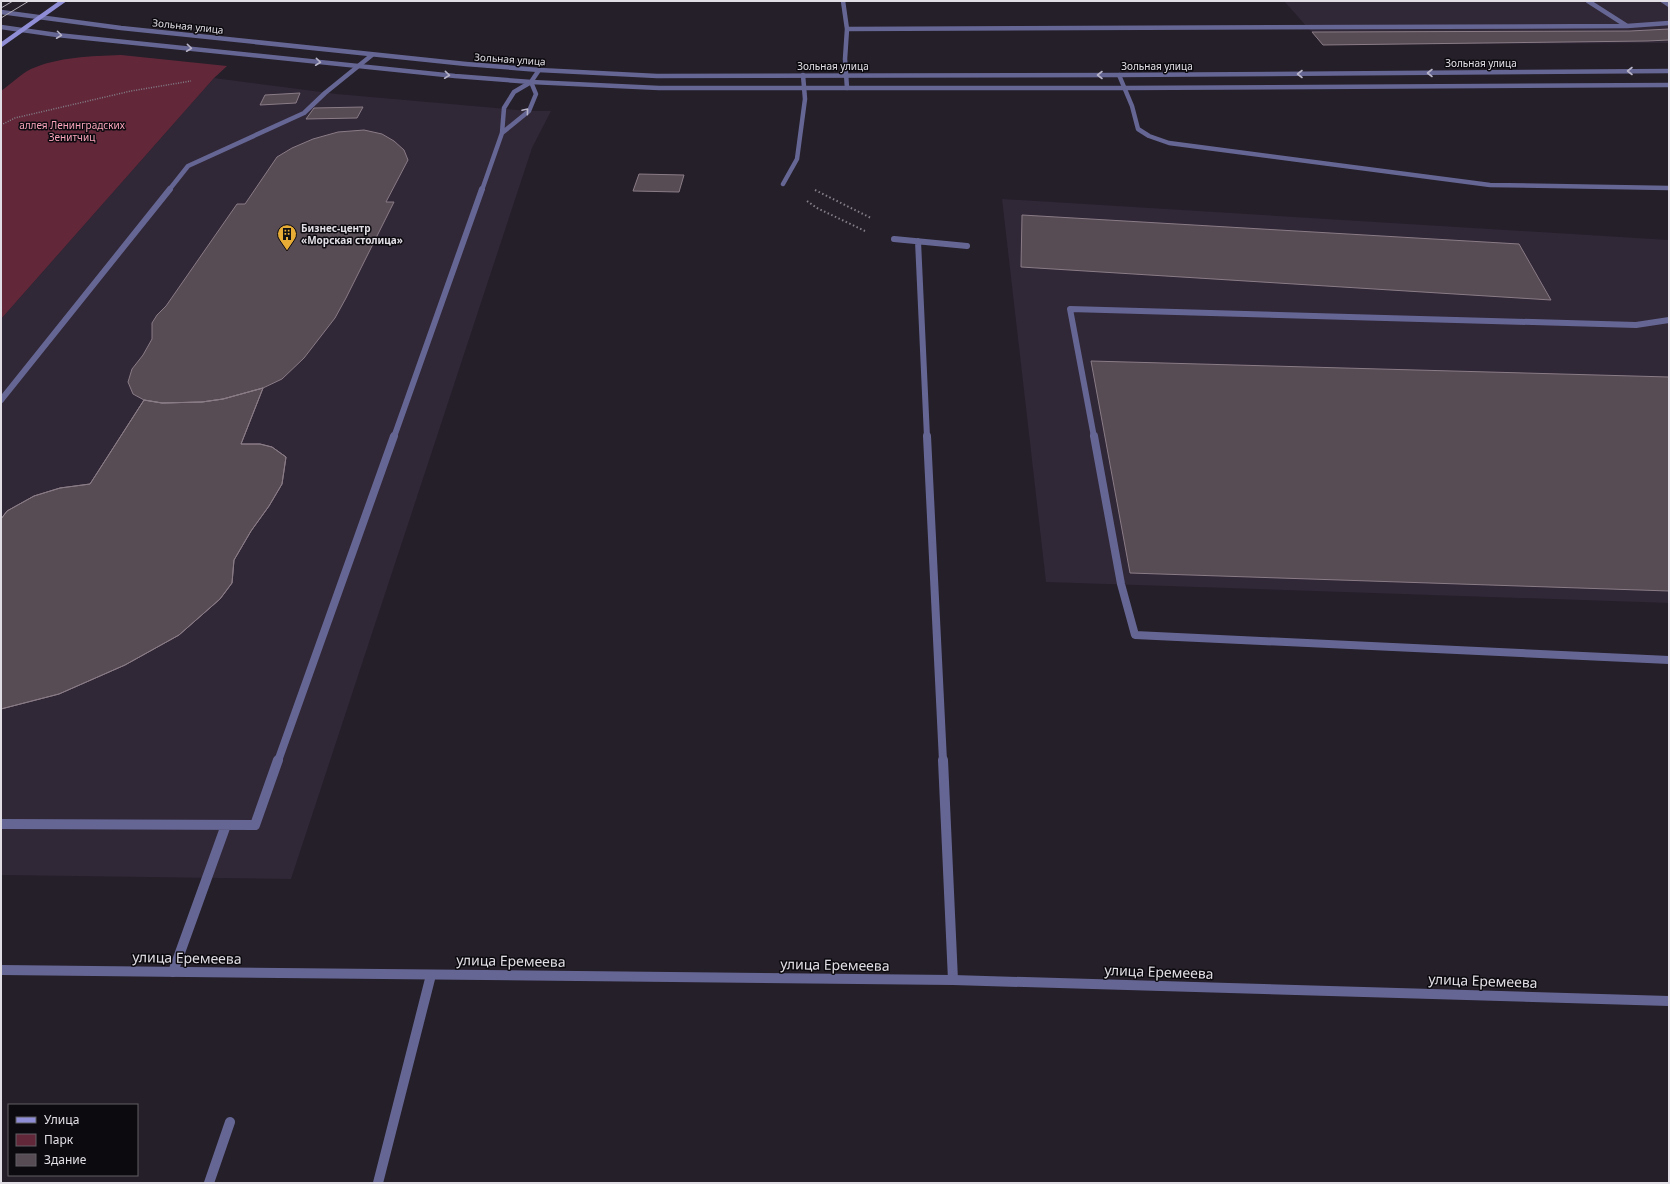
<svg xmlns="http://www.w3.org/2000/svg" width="1670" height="1184" font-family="'Noto Sans',sans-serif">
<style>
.built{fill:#302737}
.green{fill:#62283a}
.building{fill:#574b54;stroke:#8a7c86}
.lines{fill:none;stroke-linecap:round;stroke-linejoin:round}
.path-far1{stroke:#847f88;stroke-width:1.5;stroke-dasharray:1 1.5;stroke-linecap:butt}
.path{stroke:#847f88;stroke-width:2;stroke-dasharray:1.5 2.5;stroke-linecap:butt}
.service-far3{stroke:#666694;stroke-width:4.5}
.service-far2{stroke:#666694;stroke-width:6}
.service-far1{stroke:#666694;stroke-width:8}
.service{stroke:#666694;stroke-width:10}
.tertiary-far1{stroke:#666694;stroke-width:4.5}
.tertiary{stroke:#666694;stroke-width:10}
.secondary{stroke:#8e8dd6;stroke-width:4.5}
.tram{stroke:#afabb3;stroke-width:1}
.oneway{stroke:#b7b4c9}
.labels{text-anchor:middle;stroke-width:3;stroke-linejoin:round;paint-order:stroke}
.far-street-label{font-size:10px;fill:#e2dee5;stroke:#0c0a0f}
.far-park-label{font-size:10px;fill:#f7a3b9;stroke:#0c0a0f}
.far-poi-label{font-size:10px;font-weight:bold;fill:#e2dee5;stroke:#0c0a0f;text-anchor:start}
.near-street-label{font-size:14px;fill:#e2dee5;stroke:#0c0a0f}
</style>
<rect width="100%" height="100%" fill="#251f29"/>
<path class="built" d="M1284 1H1669V43L1323 45Z
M214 78 337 94 529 111H551L532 148 291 879 1 875V319Z
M1002 199 1669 240V603L1046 582Z"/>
<path class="green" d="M121 55 227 66 214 78 1 319V91C11 84 21 74 31 69 58 57 91 56 121 55Z"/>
<path class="building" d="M1669 29V40L1647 41 1323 45 1312 32 1630 31Z
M300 93 296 103 260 105 265 95Z
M363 107 357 118 306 119 314 108Z
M364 130 382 134 394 141 404 150 408 160 386 202H394L346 298 335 318 304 358 282 379 263 388 223 399 202 402 162 403 144 400 133 394 128 382 132 369 143 355 152 339V323L157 315 166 306 237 204H245L277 157 292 148 313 139 338 132Z
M639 174 684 175 679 192 633 191Z
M1022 215 1519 244 1551 300 1021 267Z
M1091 361 1669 377V591L1130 573Z
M263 388 241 444H260L272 447 286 457 282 484 269 506 251 531 234 560 232 583 220 599 179 635 125 665 59 694 1 709V519L7 511 34 496 60 488 90 484 144 400 162 403 202 402 223 399Z
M263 388 241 444H260L272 447 286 457 282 484 269 506 251 531 234 560 232 583 220 599 179 635 125 665 59 694 1 709V519L7 511 34 496 60 488 90 484 144 400 162 403 202 402 223 399Z"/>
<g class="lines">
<path class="path-far1" d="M1 125 15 118 131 91 191 81"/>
<path class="path" d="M815 190 871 218
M807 201 817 208 865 231"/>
<path class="service-far3" d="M843 1 847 29 845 59 847 88
M1588 1 1627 26
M1663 1 1669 5
M847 29 1627 26 1669 23
M1119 75 1132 106 1138 129 1149 136 1169 143 1490 185 1669 188
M502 133 529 111 536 94 531 82
M783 184 797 159 805 99 803 75
M169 190 188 166 304 113 325 93 372 55
M482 190 502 133 504 108 514 92 531 82 539 70"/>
<path class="service-far2" d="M894 239 967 246
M918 241 927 437
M1 400 170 189
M394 437 482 189
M1094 437 1070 309 1636 325 1669 320"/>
<path class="service-far1" d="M927 436 943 761
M1094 436 1121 584 1135 635 1669 660
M278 761 394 436"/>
<path class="service" d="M943 760 953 980
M1 824 255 825 278 760
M173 972 226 825
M209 1183 230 1122
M378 1183 431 975"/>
<path class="tertiary-far1" d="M1 12 121 28 466 64 539 70 657 76 1119 75 1669 71
M1 27 57 35 455 76 531 82 659 88H1124L1669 85"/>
<path class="tertiary" d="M1 970 953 980 1669 1001"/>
<path class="secondary" d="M1 45 63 1"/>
<path class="tram" d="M1 8 13 1
M1 18 29 1"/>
</g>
<defs><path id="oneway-chevron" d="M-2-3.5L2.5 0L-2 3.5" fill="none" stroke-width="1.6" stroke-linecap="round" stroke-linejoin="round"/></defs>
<g class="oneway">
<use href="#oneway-chevron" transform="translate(59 35) rotate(7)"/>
<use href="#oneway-chevron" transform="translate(189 48) rotate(6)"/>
<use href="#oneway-chevron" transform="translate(318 62) rotate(6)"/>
<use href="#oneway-chevron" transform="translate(1630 71) rotate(180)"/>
<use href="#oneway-chevron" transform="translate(1430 73) rotate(180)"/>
<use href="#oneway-chevron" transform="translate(1300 74) rotate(180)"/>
<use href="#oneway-chevron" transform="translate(447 75) rotate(6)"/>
<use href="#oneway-chevron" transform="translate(1100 75) rotate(180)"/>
<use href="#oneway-chevron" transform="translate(526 111) rotate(-50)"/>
</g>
<defs>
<symbol id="building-pin" viewBox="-11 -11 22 30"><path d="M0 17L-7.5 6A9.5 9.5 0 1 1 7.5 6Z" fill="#e7ac36" stroke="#0c0a0f"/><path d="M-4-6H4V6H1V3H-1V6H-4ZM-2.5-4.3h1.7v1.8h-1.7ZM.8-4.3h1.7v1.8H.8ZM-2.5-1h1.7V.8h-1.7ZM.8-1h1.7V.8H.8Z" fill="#111"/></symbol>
</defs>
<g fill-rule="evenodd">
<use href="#building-pin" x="276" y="223" width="22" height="30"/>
</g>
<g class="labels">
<g class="far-street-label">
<text transform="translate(188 26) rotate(6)" y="4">Зольная улица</text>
<text transform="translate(510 59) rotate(4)" y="4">Зольная улица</text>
<text x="1481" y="67">Зольная улица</text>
<text x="833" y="70">Зольная улица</text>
<text x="1157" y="70">Зольная улица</text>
</g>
<g class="far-park-label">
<text x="72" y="129">аллея Ленинградских<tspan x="72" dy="12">Зенитчиц</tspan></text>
</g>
<g class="far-poi-label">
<text x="301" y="232">Бизнес-центр<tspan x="301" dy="12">«Морская столица»</tspan></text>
</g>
<g class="near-street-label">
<text transform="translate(187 958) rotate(1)" y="5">улица Еремеева</text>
<text transform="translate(511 961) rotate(1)" y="5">улица Еремеева</text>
<text transform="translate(835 965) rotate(1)" y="5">улица Еремеева</text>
<text transform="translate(1159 972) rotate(2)" y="5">улица Еремеева</text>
<text transform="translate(1483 981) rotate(2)" y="5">улица Еремеева</text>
</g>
</g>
<rect width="1670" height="1184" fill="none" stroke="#e2dee5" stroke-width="4"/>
<rect x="8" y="1104" width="130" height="72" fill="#0c0a0f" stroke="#625f65"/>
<rect x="16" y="1117" width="20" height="6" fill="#8e8dd6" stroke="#625f65"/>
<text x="44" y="1124" font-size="12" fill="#e2dee5">Улица</text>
<rect x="16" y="1134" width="20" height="12" fill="#62283a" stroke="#625f65"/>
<text x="44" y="1144" font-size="12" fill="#e2dee5">Парк</text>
<rect x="16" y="1154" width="20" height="12" fill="#574b54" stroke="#625f65"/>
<text x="44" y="1164" font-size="12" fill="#e2dee5">Здание</text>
</svg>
